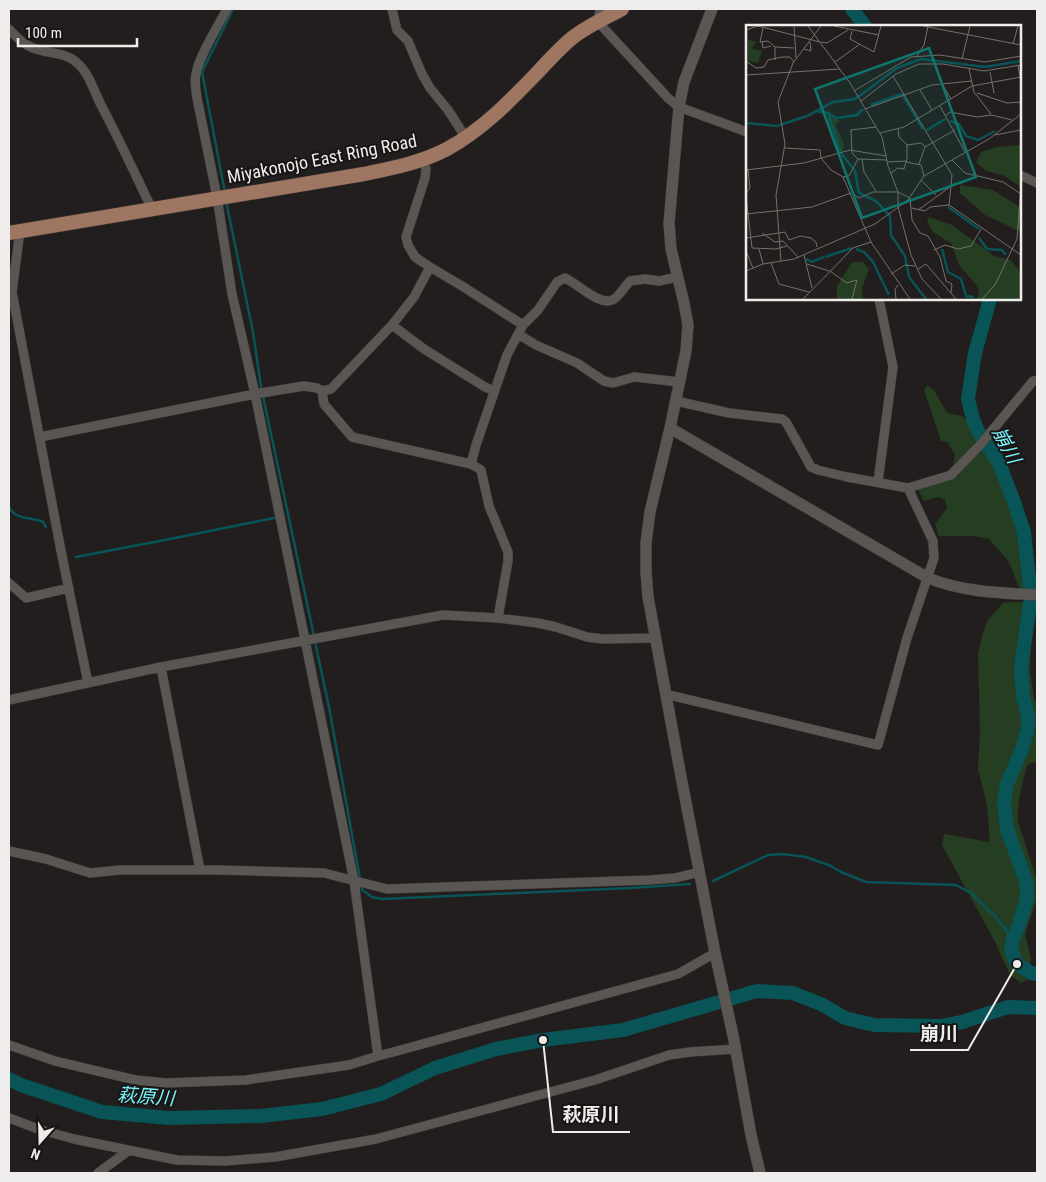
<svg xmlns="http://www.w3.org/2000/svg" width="1046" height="1182" font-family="'Roboto Condensed','Noto Sans JP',sans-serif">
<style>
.green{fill:#253e22}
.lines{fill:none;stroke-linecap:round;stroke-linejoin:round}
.stream{stroke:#085457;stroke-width:2.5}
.river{stroke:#085457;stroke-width:14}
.street-casing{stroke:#3d3a39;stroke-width:10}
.secondary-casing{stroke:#3d3a39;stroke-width:12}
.primary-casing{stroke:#3d3a39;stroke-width:15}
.street{stroke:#5a5654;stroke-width:9}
.secondary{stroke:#5a5654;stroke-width:11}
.primary{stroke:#9f7661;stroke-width:14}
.labels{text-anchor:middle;stroke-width:4;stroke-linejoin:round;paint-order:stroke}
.street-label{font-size:18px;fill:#efedeb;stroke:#191514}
.water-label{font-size:19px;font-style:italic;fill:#76f5fb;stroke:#191514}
.inset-river{fill:none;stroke:#085457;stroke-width:2.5}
.inset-road{fill:none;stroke:#74716f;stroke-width:1}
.view{fill:#0f766e;fill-opacity:0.15;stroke:#0f766e;stroke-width:2.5}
.inset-edge{fill:none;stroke:#efedeb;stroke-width:2.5}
.leader{fill:none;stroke:#efedeb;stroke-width:2}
.callout-dot{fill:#efedeb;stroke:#191514;stroke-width:2}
.callout-label{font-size:19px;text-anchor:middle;font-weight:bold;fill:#efedeb;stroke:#191514;stroke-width:4;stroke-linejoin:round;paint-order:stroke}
</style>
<rect width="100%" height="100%" fill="#221e1d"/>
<path class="green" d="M927 385 934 390 947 413 962 416 967 420 998 466 1013 504 1032 569 1034 590H1020L1009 562 989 539 973 536H939L935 524 947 508 945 500 939 497 924 501 917 488 941 477 953 466 955 454 947 442 941 441 924 390Z
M1015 602 1035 603 1031 642 1030 671 1034 700 1037 703V753L1036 762 1028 764C1022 782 1017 802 1018 821L1037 881V898L1025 934 1031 959 1028 979 1021 983 1010 975 993 938 942 845 944 834 990 842 987 805 978 769 980 734 978 654 982 636 988 620 1003 603Z"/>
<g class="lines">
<path class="stream" d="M225 193 202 72 233 9
M226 201 253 332 261 387 314 636
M9 507C15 520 31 517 43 522L46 527
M76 557 170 539 274 518
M315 642 329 707 360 879
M713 881 768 855 783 854 806 857 831 866 841 872 866 882 956 885 971 893 996 917 1013 939
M361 885 362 890 372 897 382 899 630 888 690 884"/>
<path class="river" d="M852 9 865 26
M990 299 975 353 968 399 973 419 978 431 999 463 1014 502 1024 532 1031 597 1021 667 1023 697 1028 716V728L1022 749 1007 784 1004 801 1007 829 1027 884V899L1018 927 1013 939 1011 951 1017 964 1031 973 1037 974
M9 1079 21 1085 102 1112 169 1118 261 1116 322 1109 381 1094 435 1068 496 1049 543 1040 623 1030 757 991 793 993 823 1005 845 1018 874 1025 941 1026 962 1022 1008 1007 1037 1008"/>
<defs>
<path id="street" d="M227 9C218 26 199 56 196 74 194 82 196 90 197 98L217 197 232 294 255 394 354 881 378 1056
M392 9 397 30 408 41 422 74 430 88 448 110 466 138
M600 9 598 22 668 98 679 107 747 132
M9 29C18 39 26 47 40 50 52 54 66 53 76 62 88 71 94 91 101 105 119 139 135 174 152 209
M423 160 426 169 425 178 406 237 408 245 415 257 430 267 462 286 523 325
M1020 175 1037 183
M20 231 12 292 61 551 88 683
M392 325 424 349 485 387 494 391
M518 334 536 345 577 363 604 381 613 383 634 377 680 382
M322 391 324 404 352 437 471 464 481 470 489 506 508 552V561L498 618
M40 437 255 394 304 386 317 388 322 391 331 389 392 325 414 297 430 267
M471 464 476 445 507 355 523 325 538 310 557 282 565 278C577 283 601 308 614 299 619 296 626 285 630 281L645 279 659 281 678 277
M878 482 893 367 879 299
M908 488 951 475 981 444 1033 381 1037 380
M9 583 26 598 69 588
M161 667 200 870
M665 694 878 745 907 638 934 558 933 541 908 488 847 477 818 470 811 467 786 422 782 419 729 413 676 401
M9 700 161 667 443 615 498 618 538 623 556 627 587 637 603 639 656 638
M9 851 46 859 90 873 120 870H217L324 873 387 889 650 880 675 878 700 872
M9 1045 55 1061 97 1071 136 1080 166 1083 246 1080 273 1076 349 1065 378 1056 397 1051 678 974 715 953
M9 1118 41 1130 74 1139 177 1160 225 1161 275 1157 376 1139 595 1080 669 1055 690 1052 736 1049
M98 1173 128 1151"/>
<path id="secondary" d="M712 9 684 82 679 107 669 223 671 249 684 303 688 325 686 351 670 428 650 512 646 543V572L648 597 682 782 715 953 734 1040 751 1135 760 1173
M670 428 928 578C963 592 1000 593 1037 595"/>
<path id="primary" d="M9 233 364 174C393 168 420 163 447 149 482 130 510 101 537 73 548 61 560 48 572 38 587 26 605 18 622 9"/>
</defs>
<use href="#street" class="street-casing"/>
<use href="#secondary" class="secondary-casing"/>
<use href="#primary" class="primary-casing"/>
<use href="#street" class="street"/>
<use href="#secondary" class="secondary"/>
<use href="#primary" class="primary"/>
</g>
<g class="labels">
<g class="street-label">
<text transform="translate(322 159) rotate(-11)" y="6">Miyakonojo East Ring Road</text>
</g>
<g class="water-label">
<text transform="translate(1007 445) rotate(62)" y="7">崩川</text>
<text transform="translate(146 1096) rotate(4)" y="7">萩原川</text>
</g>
</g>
<g transform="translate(746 25)">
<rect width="275" height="275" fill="#221e1d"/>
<path d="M2 15 11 17 5 23 16 26 12 38 2 36ZM82 85 94 97 89 99 98 119 97 126 94 127 82 96ZM275 120V162L257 150 240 146 230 137 235 127 251 122ZM214 160 247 165 275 183V207L239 190 214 168ZM183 192 206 200 248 231 265 235 275 248V274H230L233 269 231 261 213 240 205 218 187 207 181 196ZM106 237H117L123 244 116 263 117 274H91V261Z" fill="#253e22"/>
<path class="inset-river" d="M125 80 156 69 177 104M69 86 82 88 94 127 109 146 113 168 130 176 144 191 145 210 159 231 163 252 180 274M83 89 91 93 111 90 117 84M204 96 213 99 220 111 232 115 249 106M0 98 31 101 61 91 87 77 109 74 151 43 175 34 239 42 275 36M181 105 199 94M202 182 233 204M233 213 241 224 256 225 260 230M110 224 118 227 127 237 143 270M196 224 202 247 215 254 220 271 228 272M79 232 106 223M60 234 66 237 78 232"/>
<path class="inset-road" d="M48 1 50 33M62 1 104 58 136 112 142 141 152 167V182L165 230 176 254 195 274M88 1 133 10M177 1 275 20M17 3 14 17 22 16 29 22V35M0 5 12 1 74 17M106 6 104 14 128 27 135 1M16 16 17 23 25 21M75 17 81 18 102 5M267 19 272 1M29 22 48 23M58 24 65 26 64 17M171 31 178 20 182 1M216 34 224 1M0 36 10 43 18 42 22 35 36 32H44L48 37M89 37 114 19M272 41 275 57M223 44 228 67 245 89M244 47 248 68M0 50 94 44M147 51 206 150 203 180M196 59 205 74M174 65 186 85M108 66 165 32 194 30 239 37 275 31M231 68 261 78 275 77M115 76 150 49 173 39H197L238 46 275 40M194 81 219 127M119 84 186 60 225 56M200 90 204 87 231 92 245 90 266 95M130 102 105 105 106 128 112 134 141 135M134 108 158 102 226 61 275 52M249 110 275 105M161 120 175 118 180 122M39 123 74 125 75 133 85 145 97 152 125 217 164 274M116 134 118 147 130 166M206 135 219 148 257 157 275 169M141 137 161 136M160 137 175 140 178 151M173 139 179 122 209 105M0 145 58 138 104 125 140 131M145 148 152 143 158 144 161 133V120L153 112 152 104M97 152 103 151 112 134M175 155 190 170M0 168 4 163 2 144M107 169 113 173 127 167H152L164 173 166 195 174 208 182 211 194 232 200 256 206 259 205 268M0 171 6 223 30 224 41 221M166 183 179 186 184 182 203 180 275 230M172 185 204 162M0 189 66 182 105 168M16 208 29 217 37 216 52 232M0 213 39 207 43 215 54 211 65 213 70 217 71 222M13 224 17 239M188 225 199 220 212 224 225 221 235 204M0 226 7 243M58 230 66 263M35 236 30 170 39 119 32 77 47 38 75 1M25 238 33 259 63 267M61 239 83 246M172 244 180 239 210 274M0 246 17 239 48 234 129 199 162 175 178 151 243 114 275 89M84 246 101 258 111 255 106 274M145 249 159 240 169 241M57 274 107 223 125 217M150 274 149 264 152 260M236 274 249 260 271 214 275 160"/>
<path class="view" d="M183 23 230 152 116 193 69 64Z"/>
<rect width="275" height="275" class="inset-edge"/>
</g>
<path class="leader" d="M1017 964L968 1050H910M543 1040L553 1132H630"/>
<g class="callout-dot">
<circle cx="1017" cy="964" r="5"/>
<circle cx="543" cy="1040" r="5"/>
</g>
<g class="callout-label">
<text x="939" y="1040">崩川</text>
<text x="591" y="1121">萩原川</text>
</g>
<rect width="1046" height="1182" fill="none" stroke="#efedeb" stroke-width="20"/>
<g transform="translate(40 1142) rotate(200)" stroke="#191514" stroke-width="4" paint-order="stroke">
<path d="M0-4L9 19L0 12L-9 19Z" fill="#efedeb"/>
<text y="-8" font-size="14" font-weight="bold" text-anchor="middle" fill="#efedeb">N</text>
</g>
<path d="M18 38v8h119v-8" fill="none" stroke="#efedeb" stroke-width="2.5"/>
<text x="25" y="38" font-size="15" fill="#efedeb" stroke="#191514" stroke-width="4" paint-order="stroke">100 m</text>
</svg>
